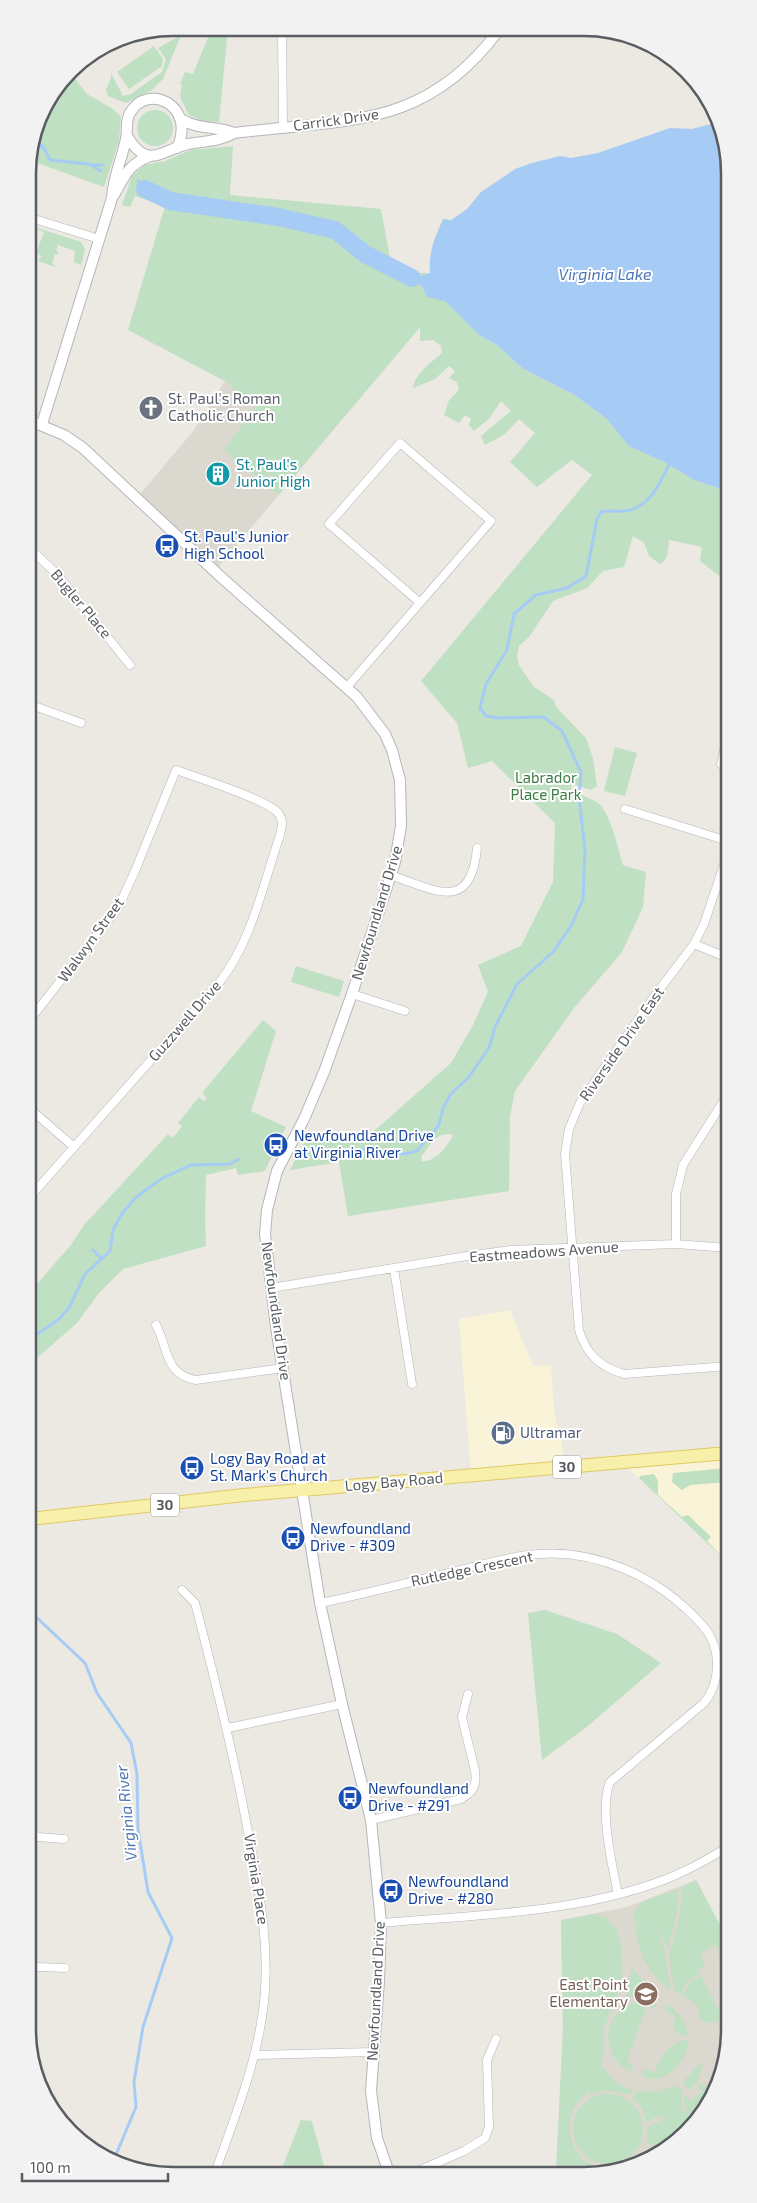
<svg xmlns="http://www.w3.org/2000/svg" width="757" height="2203" font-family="'Exo 2',sans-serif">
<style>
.commercial{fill:#f9f4d7}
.education{fill:#dad8cf}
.green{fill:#bfe0c2;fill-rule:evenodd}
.water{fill:#a6ccf5}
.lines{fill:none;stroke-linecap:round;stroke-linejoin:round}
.stream{stroke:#a6ccf5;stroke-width:3}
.river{stroke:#a6ccf5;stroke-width:18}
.minor-casing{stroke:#b3b6ba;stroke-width:9}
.tertiary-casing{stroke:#b3b6ba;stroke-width:12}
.primary-casing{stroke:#e1c963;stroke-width:14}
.minor{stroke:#fff;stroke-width:8}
.tertiary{stroke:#fff;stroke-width:10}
.primary{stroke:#f6f0ab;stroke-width:12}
.labels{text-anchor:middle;stroke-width:4;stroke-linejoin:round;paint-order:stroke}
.shield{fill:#fff;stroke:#8b8d90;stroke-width:1}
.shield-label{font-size:14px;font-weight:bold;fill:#595c60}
.street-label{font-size:15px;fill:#595c60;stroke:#fff}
.worship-label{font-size:15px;fill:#5b616d;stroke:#fff;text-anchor:start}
.culture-label{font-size:15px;fill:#0d838f;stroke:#fff;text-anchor:start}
.transit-label{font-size:15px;fill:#164399;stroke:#fff;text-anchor:start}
.park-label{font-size:15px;fill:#3c7c45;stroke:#fff}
.service-label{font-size:15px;fill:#4e5e75;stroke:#fff;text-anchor:start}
.education-label{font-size:15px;fill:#785e54;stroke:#fff;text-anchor:end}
.water-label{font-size:16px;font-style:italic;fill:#4d76b5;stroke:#fff}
.rim{fill:none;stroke:#595c60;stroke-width:2.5}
</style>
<rect width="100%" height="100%" fill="#ebe9e1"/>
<path class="commercial" d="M510 1310 533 1366 551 1365 554 1411 567 1467 471 1475 459 1319Z
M728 1453 729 1564 623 1463Z"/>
<path class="education" d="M166 206 420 327 214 572 137 498 194 430 225 381 128 330Z
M696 1880 729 1942V2039L719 2085 694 2126 657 2156 649 2159 648 2155 606 2173H556L563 2028 561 1920 627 1907Z"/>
<path class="green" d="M212 28H228L219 122 202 121 189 115 180 97 182 85 180 84 185 72 193 74Z
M181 35 163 79 152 90 126 103 108 96 106 90 111 78V73L123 96 131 94 162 72 166 59 158 48Z
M154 46 163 59 162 66 129 89 117 72Z
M70 72 87 94 113 109 121 117 119 141 104 187 29 160 43 108Z
M137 128a18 18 0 1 1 36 0a18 18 0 1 1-36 0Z
M233 146 230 195 381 209 390 258 419 273H430L412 278 423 288 428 283 479 335 497 345 522 368 576 396 607 419 630 446 664 462 694 480 727 491V582L700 561 702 547 669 540C668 550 669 558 660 564L649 556 644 543 633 536 624 567 603 571 587 588 553 601 529 637 519 646 517 656 519 665 534 687 554 700 556 707 586 738 593 758 597 786 591 790 573 784 570 788C578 795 589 797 598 803 610 812 618 849 623 865L646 872 643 907 622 952 574 1008 515 1091 510 1117 509 1191 348 1216 339 1162 290 1170 310 1131 364 1140 451 1063 472 1027 488 992 478 965 521 946 553 882 555 823 492 761 468 768 457 723 421 681 592 475 572 460 537 487 510 462 535 433 519 419 505 434 485 445 481 436 511 411 501 401 489 419 474 431 469 425 471 419 465 415 459 423 444 415 449 400 459 390 457 382 449 378 455 371 449 366 435 379 413 388C415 373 432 362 442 353L441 346 433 340 420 341V327L278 495 271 489 277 481 275 477 269 475 261 481 224 450 256 406 225 381 128 330 165 206 135 196 130 207 122 205 132 176 144 165 165 161 191 150ZM448 1134 453 1135C447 1147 436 1162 422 1161L421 1157C430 1146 433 1135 448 1134Z
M28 225 81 242 85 250 81 265 74 262 75 251 58 245 56 251 59 252 58 254H55L52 263 56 267 38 261 42 256 36 253 44 232 30 227 28 233Z
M615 747 637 753 625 796 604 791Z
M296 966 344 981 339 997 291 982Z
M263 1020 276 1031 251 1111 286 1127 265 1171 238 1175 236 1168 206 1175 205 1216 206 1246 123 1269 99 1293 77 1323 29 1365V1293L71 1245 84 1225 168 1134 173 1138 182 1126 178 1123 199 1097 204 1101 207 1098 202 1093Z
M728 1468V1482L690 1485 682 1490 672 1482 673 1473Z
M654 1474 658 1481V1495L682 1517 688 1515 711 1537 707 1541 729 1564 639 1478 640 1476Z
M545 1610 617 1634 661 1663 588 1726 542 1760 528 1613Z
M696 1880 729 1942V1974L716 1945 700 1953 705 1965 698 1969 700 1973 688 1980 680 1995 674 1990 669 1955 680 1914 682 1887Z
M678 1889 677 1912 668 1948 656 1930 634 1921 633 1916 640 1903Z
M596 1914 607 1918 613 1928H616L621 1946 622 1978 616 2001 603 2029 604 2054 601 2065 616 2083 634 2091 629 2095 606 2090 591 2094 589 2091C567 2106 563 2136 581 2157L579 2159 603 2169H616L606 2173H556L563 2028 561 1920Z
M635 1924C665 1925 665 1952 668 1974 669 1979 671 1984 671 1990 648 1975 637 1950 635 1924Z
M632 1967 651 1992 650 1993 626 1998Z
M701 1975 720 2014 717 2021 706 2023 701 2021 697 2004 682 1996 690 1982Z
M641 1999H653L656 2005 654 2008 647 2005 627 2061 633 2065 630 2072C610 2061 600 2034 617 2014 623 2007 633 2003 641 1999Z
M671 2006 683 2019 689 2036 680 2035 674 2028 675 2016 665 2010 666 2007Z
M689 2040C687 2060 667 2086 644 2077L642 2072 644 2069 655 2072C661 2055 669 2042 689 2040Z
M702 2062 703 2064 698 2081 691 2089H688L683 2083 684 2080Z
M700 2084 716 2090 697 2120 691 2112 685 2109 684 2094 691 2101 702 2092 698 2087Z
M676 2085 682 2091V2110L691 2113 694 2125 662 2151C644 2139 648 2149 647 2127L663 2120 665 2116 656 2117 647 2122 641 2107 632 2097 638 2091 658 2092Z
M573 2129a35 35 0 1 1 70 0a35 35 0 1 1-70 0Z
M301 2120 312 2121 326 2173H280Z"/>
<path class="water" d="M715 123 727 144V491L694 480 664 462 629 446 607 419 576 396 522 368 497 345 479 335 445 301 427 297 423 288 412 278 430 273C428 253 435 237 443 219L451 220 467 209 481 192 515 169 532 163 560 156 571 158 598 153 670 128 692 129Z"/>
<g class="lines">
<path class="stream" d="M34 141 42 146
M33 145 44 148 50 160 89 164 101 171
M92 165H103
M138 181 145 189
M307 1151 345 1152 363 1149 405 1154 417 1151 439 1125 443 1108 451 1094 468 1078 489 1048 495 1027 517 984 553 952 571 926 583 899 585 850 579 797 581 772 562 731 544 717 499 718 486 716 480 708 486 684 507 650 514 614 536 595 567 588 586 576 597 519 601 512C611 510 617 512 625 511 650 507 659 485 669 465
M93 1250 102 1259
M29 1340 59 1319 69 1308 85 1274 110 1251 113 1230 121 1215 135 1198 161 1179 191 1165 230 1164 239 1159
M30 1606 35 1616 85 1663 97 1693 131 1743 137 1774 138 1829 148 1892 172 1938 143 2027 134 2082 136 2107 115 2157"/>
<path class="river" d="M145 189 170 201 278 217 335 230 365 254 412 278"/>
<defs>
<path id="minor" d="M282 28 283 127
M28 217 99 239
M28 547 57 574 130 665
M347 687 491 521 400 443 329 524 418 601
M29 704 81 723
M727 737 721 764 727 769
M625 809 728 841
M728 853 704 924 694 944 653 998 580 1103 569 1129 565 1154 579 1330C586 1354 600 1367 624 1374L728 1366
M390 875C435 890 471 914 477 848
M694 944 728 958
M352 994 405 1011
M29 1021 119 906 135 871 176 770C196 777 268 800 278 813 284 820 282 827 280 835 263 885 252 941 219 983L29 1198
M29 1108 74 1147
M676 1244V1194L683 1165 728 1094
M394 1269 412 1384
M271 1288 467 1256 511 1250 676 1244 728 1248
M156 1325C169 1349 164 1374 196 1380L283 1368
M182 1590 195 1603C215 1679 234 1755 248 1832 260 1893 272 1955 262 2017 254 2071 233 2121 215 2173
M320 1603C365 1594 409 1582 453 1572 478 1566 502 1558 528 1555 594 1546 660 1577 703 1626 722 1648 721 1682 704 1703L610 1782C599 1807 612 1866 618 1894
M228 1728 342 1704
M371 1820 461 1799C474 1792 477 1785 475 1771L462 1717 468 1694
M30 1832 38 1837 64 1839
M381 1923C475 1915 588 1913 676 1875 694 1867 712 1857 729 1846
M30 1964 38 1967 65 1968
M256 2055 373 2052
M413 2173 464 2151 485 2138 489 2127 487 2060 496 2039"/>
<path id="tertiary" d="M183 120C199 130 217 126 234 133
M127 136C148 171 161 150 188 144 204 141 219 142 234 133 345 119 425 130 499 30
M114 195C125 176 127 165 150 156
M28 420 64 435 83 448 222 578 357 697 385 734 392 750 400 780 401 826 395 862 352 994 324 1072 304 1119 277 1171 267 1210 265 1234 276 1327 320 1603 342 1704 371 1820 381 1923 379 1981 371 2091 377 2138 389 2173
M42 424 112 198C113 177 122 159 126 139 128 130 125 121 130 113 147 82 197 105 177 148"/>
<path id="primary" d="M30 1519 244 1495 728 1453"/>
</defs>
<use href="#minor" class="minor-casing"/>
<use href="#tertiary" class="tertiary-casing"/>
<use href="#primary" class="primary-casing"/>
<use href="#minor" class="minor"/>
<use href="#tertiary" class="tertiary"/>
<use href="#primary" class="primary"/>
</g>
<defs>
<symbol id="church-disc" viewBox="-11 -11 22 22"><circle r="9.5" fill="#6b7280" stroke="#fff"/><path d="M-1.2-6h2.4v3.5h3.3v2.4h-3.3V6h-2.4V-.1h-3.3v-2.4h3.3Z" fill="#fff"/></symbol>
<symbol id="building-disc" viewBox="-11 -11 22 22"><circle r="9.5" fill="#0f9aa8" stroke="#fff"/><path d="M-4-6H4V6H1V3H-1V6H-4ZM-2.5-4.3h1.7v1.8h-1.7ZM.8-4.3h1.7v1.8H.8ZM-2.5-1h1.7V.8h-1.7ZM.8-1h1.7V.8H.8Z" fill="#fff"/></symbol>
<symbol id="bus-disc" viewBox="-11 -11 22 22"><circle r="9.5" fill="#1a4fb4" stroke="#fff"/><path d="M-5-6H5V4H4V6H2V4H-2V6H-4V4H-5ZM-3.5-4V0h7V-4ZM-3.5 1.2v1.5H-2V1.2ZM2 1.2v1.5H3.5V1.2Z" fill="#fff"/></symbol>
<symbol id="fuel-disc" viewBox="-11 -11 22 22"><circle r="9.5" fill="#5c6f8a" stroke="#fff"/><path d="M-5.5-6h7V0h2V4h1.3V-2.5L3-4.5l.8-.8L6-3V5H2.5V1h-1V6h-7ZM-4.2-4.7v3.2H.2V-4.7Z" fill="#fff"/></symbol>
<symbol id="school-disc" viewBox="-11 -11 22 22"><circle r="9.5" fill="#8d6e63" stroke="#fff"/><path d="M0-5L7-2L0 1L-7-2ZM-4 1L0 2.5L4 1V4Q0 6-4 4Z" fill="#fff"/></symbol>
</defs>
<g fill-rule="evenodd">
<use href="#church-disc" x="137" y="394" width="28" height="28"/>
<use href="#building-disc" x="204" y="460" width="28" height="28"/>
<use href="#bus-disc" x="153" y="532" width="28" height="28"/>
<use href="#bus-disc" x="262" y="1131" width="28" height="28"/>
<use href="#fuel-disc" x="489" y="1419" width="28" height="28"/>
<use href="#bus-disc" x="178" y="1454" width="28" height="28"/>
<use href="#bus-disc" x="279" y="1524" width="28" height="28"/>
<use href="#bus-disc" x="336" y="1784" width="28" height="28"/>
<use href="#bus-disc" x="377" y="1877" width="28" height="28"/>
<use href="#school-disc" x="632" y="1980" width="28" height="28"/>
</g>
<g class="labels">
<g class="shield">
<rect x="553" y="1455.5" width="28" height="23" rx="4"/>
<rect x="151" y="1493.5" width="28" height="23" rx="4"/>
</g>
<g class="shield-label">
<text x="567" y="1472">30</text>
<text x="165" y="1510">30</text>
</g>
<g class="street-label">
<text transform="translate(336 120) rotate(-8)" y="5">Carrick Drive</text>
<text transform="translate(81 604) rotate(50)" y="5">Bugler Place</text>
<text transform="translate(377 913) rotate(-73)" y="5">Newfoundland Drive</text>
<text transform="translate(91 940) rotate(-54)" y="5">Walwyn Street</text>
<text transform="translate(185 1021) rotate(-49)" y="5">Guzzwell Drive</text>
<text transform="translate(622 1044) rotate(-55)" y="5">Riverside Drive East</text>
<text transform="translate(544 1252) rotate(-4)" y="5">Eastmeadows Avenue</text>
<text transform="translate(276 1311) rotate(82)" y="5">Newfoundland Drive</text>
<text transform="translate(394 1482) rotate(-5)" y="5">Logy Bay Road</text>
<text transform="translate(472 1569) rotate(-12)" y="5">Rutledge Crescent</text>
<text transform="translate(256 1879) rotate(81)" y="5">Virginia Place</text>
<text transform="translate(376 1991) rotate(-87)" y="5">Newfoundland Drive</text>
</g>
<g class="worship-label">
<text x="168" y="404">St. Paul's Roman<tspan x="168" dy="17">Catholic Church</tspan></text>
</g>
<g class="culture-label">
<text x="236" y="470">St. Paul's<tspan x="236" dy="17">Junior High</tspan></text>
</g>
<g class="transit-label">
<text x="184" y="542">St. Paul's Junior<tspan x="184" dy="17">High School</tspan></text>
<text x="294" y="1141">Newfoundland Drive<tspan x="294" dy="17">at Virginia River</tspan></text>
<text x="210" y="1464">Logy Bay Road at<tspan x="210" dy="17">St. Mark's Church</tspan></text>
<text x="310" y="1534">Newfoundland<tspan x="310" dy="17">Drive - #309</tspan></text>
<text x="368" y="1794">Newfoundland<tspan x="368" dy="17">Drive - #291</tspan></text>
<text x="408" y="1887">Newfoundland<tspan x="408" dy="17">Drive - #280</tspan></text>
</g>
<g class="park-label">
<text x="546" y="783">Labrador<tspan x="546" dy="17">Place Park</tspan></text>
</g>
<g class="service-label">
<text x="520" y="1438">Ultramar</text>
</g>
<g class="education-label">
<text x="628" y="1990">East Point<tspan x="628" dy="17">Elementary</tspan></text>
</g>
<g class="water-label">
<text x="605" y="280">Virginia Lake</text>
<text transform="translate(126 1813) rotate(-96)" y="6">Virginia River</text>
</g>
</g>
<path d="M0 0H757V2203H0ZM173 36H584A137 137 0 0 1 721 173V2030A137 137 0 0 1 584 2167H173A137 137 0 0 1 36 2030V173A137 137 0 0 1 173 36Z" fill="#f2f2f2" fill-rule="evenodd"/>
<path class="rim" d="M173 36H584A137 137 0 0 1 721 173V2030A137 137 0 0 1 584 2167H173A137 137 0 0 1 36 2030V173A137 137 0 0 1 173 36Z"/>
<path d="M22 2173v8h146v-8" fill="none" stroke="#595c60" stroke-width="2.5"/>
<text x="30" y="2173" font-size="15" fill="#595c60" stroke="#ffffff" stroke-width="4" paint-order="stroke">100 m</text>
</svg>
